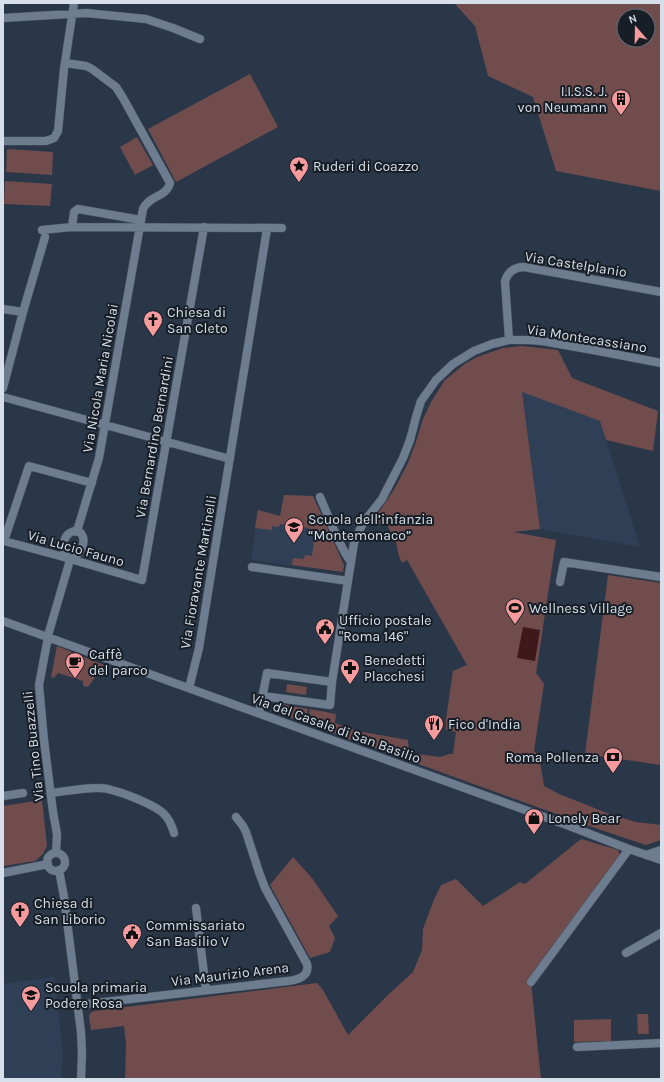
<svg xmlns="http://www.w3.org/2000/svg" width="664" height="1082" font-family="Karla,sans-serif">
<style>
.built{fill:#2f4056}
.green{fill:#714c4d;fill-rule:evenodd}
.water{fill:#3f181b}
.lines{fill:none;stroke-linecap:round;stroke-linejoin:round}
.minor-casing{stroke:#495462;stroke-width:9}
.minor{stroke:#6d7c8f;stroke-width:8}
.labels{text-anchor:middle;stroke-width:4;stroke-linejoin:round;paint-order:stroke}
.poi-label{font-size:14px;fill:#d7dfea;stroke:#181e26;text-anchor:start}
.street-label{font-size:14px;fill:#d7dfea;stroke:#181e26}
</style>
<rect width="100%" height="100%" fill="#2a3748"/>
<path class="built" d="M522 392 600 421 640 547 540 529Z
M284 495 313 496 344 565 343 572 251 560 258 510 280 516Z
M54 977 63 1053 61 1079H3V984Z"/>
<path class="green" d="M454 3H661V191L556 171 533 97 488 76 475 26ZM624 16H648V40H624Z
M250 74 278 127 176 182 148 129Z
M137 137 153 165 135 175 120 147Z
M7 149 53 152 52 175 6 172Z
M5 181 52 184 50 206 4 204Z
M522 346 558 350 572 378 658 411 653 451 606 440 600 421 522 392 540 529 513 532 556 540 536 674 538 675 544 684 534 751 539 755 544 786 559 794 607 813 636 822 661 825V840L646 845 598 829 308 724V721L312 717 311 715 309 713 310 709 336 714 335 723 357 731 408 740 409 753 440 757 449 754H453L456 732 446 730V719L453 671 467 665 407 560 402 563C398 555 398 551 396 543 394 537 390 531 387 525L369 522 381 509 395 488 408 463 416 442 423 419 431 402 445 380 466 363 477 357 503 348Z
M284 495 313 496 344 565 343 572 292 565 293 558 304 559 305 555 312 556 315 532 309 531V528L280 524 279 527 272 526V530L255 528 258 510 280 516Z
M608 575 661 583V765L585 754Z
M57 646 104 665 88 687 83 686V681L58 673 54 678 51 677Z
M287 684 307 687 306 695 286 692Z
M281 704 308 709 307 713 304 715V719L306 721V723L278 713 277 708Z
M42 800 47 846 43 854 35 861 3 866V806Z
M581 839 618 850 620 855 529 978 531 982 541 1079H125L126 1044 124 1026 91 1030 89 1016 90 1013 94 1011 317 983 323 990 348 1035 390 993 413 972 422 950 423 929 433 902 441 885 456 879 483 906 520 882 525 884Z
M293 857 312 878 338 916 329 926 335 938 330 952 310 958 270 885Z
M637 1014H648L649 1034H638Z
M611 1019V1041L574 1042V1020Z"/>
<path class="water" d="M523 627 540 630 535 661 517 658Z"/>
<g class="lines">
<defs>
<path id="minor" d="M3 18 86 13 146 19 173 28 200 39
M66 63 86 66 92 69 116 87 123 98 170 183C167 197 148 196 143 209L99 458 77 531
M3 141H46L54 138 58 131 64 69 74 3
M72 227 74 212 78 209 141 220
M42 230 72 227 282 228
M3 309 23 312
M509 340 505 281C508 272 514 267 524 267L661 292
M3 388 23 312 45 237
M3 397 230 459
M92 483 29 466 4 541 60 556 142 580 204 227
M320 497C329 517 338 545 351 562
M74 531 81 533C88 543 79 555 70 560 61 551 61 535 74 531Z
M252 567 348 581
M560 582 564 562 661 577
M3 621 564 824 629 849 661 860
M189 688 199 648 267 229
M263 696 330 705 332 682 354 543 361 527 367 518 382 499 385 493 403 458 410 440 416 417 421 401 436 380 453 364 474 351 492 344 509 340H529L542 341 593 350 661 363
M259 713 267 673 332 682
M51 793C67 791 83 788 99 788 113 788 154 804 164 814 169 819 172 826 174 833
M3 796 23 793
M56 853 57 834 53 812 44 740 39 685 49 632 70 560
M47 862a9 9 0 1 1 18 0a9 9 0 1 1-18 0Z
M646 855 661 850
M59 870 64 897 81 1032 82 1054 81 1079
M3 873 48 864
M196 908 206 990
M626 953 661 933
M531 982 629 849
M78 1005 288 981C298 980 310 976 307 964L265 888 259 872 246 832 243 826 236 817
M577 1047 661 1043"/>
</defs>
<use href="#minor" class="minor-casing"/>
<use href="#minor" class="minor"/>
</g>
<defs>
<symbol id="building-pin" viewBox="-11 -11 22 30"><path d="M0 17L-7.5 6A9.5 9.5 0 1 1 7.5 6Z" fill="#f59b9e" stroke="#181e26"/><path d="M-4-6H4V6H1V3H-1V6H-4ZM-2.5-4.3h1.7v1.8h-1.7ZM.8-4.3h1.7v1.8H.8ZM-2.5-1h1.7V.8h-1.7ZM.8-1h1.7V.8H.8Z" fill="#111"/></symbol>
<symbol id="sight-pin" viewBox="-11 -11 22 30"><path d="M0 17L-7.5 6A9.5 9.5 0 1 1 7.5 6Z" fill="#f59b9e" stroke="#181e26"/><path d="M0-6L1.8-2.2L6-1.7L2.9 1.2L3.7 5.4L0 3.3L-3.7 5.4L-2.9 1.2L-6-1.7L-1.8-2.2Z" fill="#111"/></symbol>
<symbol id="church-pin" viewBox="-11 -11 22 30"><path d="M0 17L-7.5 6A9.5 9.5 0 1 1 7.5 6Z" fill="#f59b9e" stroke="#181e26"/><path d="M-1.2-6h2.4v3.5h3.3v2.4h-3.3V6h-2.4V-.1h-3.3v-2.4h3.3Z" fill="#111"/></symbol>
<symbol id="school-pin" viewBox="-11 -11 22 30"><path d="M0 17L-7.5 6A9.5 9.5 0 1 1 7.5 6Z" fill="#f59b9e" stroke="#181e26"/><path d="M0-5L7-2L0 1L-7-2ZM-4 1L0 2.5L4 1V4Q0 6-4 4Z" fill="#111"/></symbol>
<symbol id="stadium-pin" viewBox="-11 -11 22 30"><path d="M0 17L-7.5 6A9.5 9.5 0 1 1 7.5 6Z" fill="#f59b9e" stroke="#181e26"/><path d="M0-5a6.5 5 0 1 0 0 10a6.5 5 0 1 0 0-10ZM-3.5-1.8h7v3.6h-7Z" fill="#111"/></symbol>
<symbol id="civic-pin" viewBox="-11 -11 22 30"><path d="M0 17L-7.5 6A9.5 9.5 0 1 1 7.5 6Z" fill="#f59b9e" stroke="#181e26"/><path d="M-.6-6.5H3V-4.5H.6V-3L4-1V1h2V6H-6V1h2V-1L-.6-3ZM-1.2 2.5V6h2.4V2.5Z" fill="#111"/></symbol>
<symbol id="cafe-pin" viewBox="-11 -11 22 30"><path d="M0 17L-7.5 6A9.5 9.5 0 1 1 7.5 6Z" fill="#f59b9e" stroke="#181e26"/><path d="M-5.5-4.5H6V0H3Q3 3.5 0 3.5H-2.5Q-5.5 3.5-5.5 0ZM3-3.2v2h1.7v-2ZM-6 4.5H4V6H-6Z" fill="#111"/></symbol>
<symbol id="pharmacy-pin" viewBox="-11 -11 22 30"><path d="M0 17L-7.5 6A9.5 9.5 0 1 1 7.5 6Z" fill="#f59b9e" stroke="#181e26"/><path d="M-2-6h4v4h4v4h-4v4h-4v-4h-4v-4h4Z" fill="#111"/></symbol>
<symbol id="restaurant-pin" viewBox="-11 -11 22 30"><path d="M0 17L-7.5 6A9.5 9.5 0 1 1 7.5 6Z" fill="#f59b9e" stroke="#181e26"/><path d="M-5-6h1v4h1v-4h1v4h1v-4h1v5L-1.5 .5V6h-2V.5L-5-1ZM5-6V6H3V1.5H1.5Q1.5-4 5-6Z" fill="#111"/></symbol>
<symbol id="bank-pin" viewBox="-11 -11 22 30"><path d="M0 17L-7.5 6A9.5 9.5 0 1 1 7.5 6Z" fill="#f59b9e" stroke="#181e26"/><path d="M-6-4H6V4H-6ZM0-2.3a2.3 2.3 0 1 0 0 4.6a2.3 2.3 0 1 0 0-4.6Z" fill="#111"/></symbol>
<symbol id="shop-pin" viewBox="-11 -11 22 30"><path d="M0 17L-7.5 6A9.5 9.5 0 1 1 7.5 6Z" fill="#f59b9e" stroke="#181e26"/><path d="M-5-2.5h2.3a2.7 3.5 0 0 1 5.4 0H5L5.5 6h-11ZM-1.5-2.5h3a1.5 2.3 0 0 0-3 0Z" fill="#111"/></symbol>
</defs>
<g fill-rule="evenodd">
<use href="#building-pin" x="610" y="88" width="22" height="30"/>
<use href="#sight-pin" x="288" y="155" width="22" height="30"/>
<use href="#church-pin" x="142" y="309" width="22" height="30"/>
<use href="#school-pin" x="283" y="516" width="22" height="30"/>
<use href="#stadium-pin" x="504" y="597" width="22" height="30"/>
<use href="#civic-pin" x="314" y="617" width="22" height="30"/>
<use href="#cafe-pin" x="64" y="651" width="22" height="30"/>
<use href="#pharmacy-pin" x="339" y="657" width="22" height="30"/>
<use href="#restaurant-pin" x="423" y="713" width="22" height="30"/>
<use href="#bank-pin" x="602" y="746" width="22" height="30"/>
<use href="#shop-pin" x="523" y="807" width="22" height="30"/>
<use href="#church-pin" x="9" y="900" width="22" height="30"/>
<use href="#civic-pin" x="121" y="922" width="22" height="30"/>
<use href="#school-pin" x="20" y="984" width="22" height="30"/>
</g>
<g class="labels">
<g class="poi-label">
<text x="607" y="96" text-anchor="end">I.I.S.S. J.<tspan x="607" dy="16">von Neumann</tspan></text>
<text x="313" y="171">Ruderi di Coazzo</text>
<text x="167" y="317">Chiesa di<tspan x="167" dy="16">San Cleto</tspan></text>
<text x="308" y="524">Scuola dell’infanzia<tspan x="308" dy="16">“Montemonaco”</tspan></text>
<text x="529" y="613">Wellness Village</text>
<text x="339" y="625">Ufficio postale<tspan x="339" dy="16">"Roma 146"</tspan></text>
<text x="89" y="659">Caffè<tspan x="89" dy="16">del parco</tspan></text>
<text x="364" y="665">Benedetti<tspan x="364" dy="16">Placchesi</tspan></text>
<text x="448" y="729">Fico d'India</text>
<text x="599" y="762" text-anchor="end">Roma Pollenza</text>
<text x="548" y="823">Lonely Bear</text>
<text x="34" y="908">Chiesa di<tspan x="34" dy="16">San Liborio</tspan></text>
<text x="146" y="930">Commissariato<tspan x="146" dy="16">San Basilio V</tspan></text>
<text x="45" y="992">Scuola primaria<tspan x="45" dy="16">Podere Rosa</tspan></text>
</g>
<g class="street-label">
<text transform="translate(576 264) rotate(9)" y="5">Via Castelplanio</text>
<text transform="translate(587 338) rotate(9)" y="5">Via Montecassiano</text>
<text transform="translate(100 378) rotate(-80)" y="5">Via Nicola Maria Nicolai</text>
<text transform="translate(154 437) rotate(-80)" y="5">Via Bernardino Bernardini</text>
<text transform="translate(76 548) rotate(16)" y="5">Via Lucio Fauno</text>
<text transform="translate(198 572) rotate(-80)" y="5">Via Fioravante Martinelli</text>
<text transform="translate(336 728) rotate(20)" y="5">Via del Casale di San Basilio</text>
<text transform="translate(33 746) rotate(-96)" y="5">Via Tino Buazzelli</text>
<text transform="translate(230 974) rotate(-7)" y="5">Via Maurizio Arena</text>
</g>
</g>
<rect width="664" height="1082" fill="none" stroke="#d7dfea" stroke-width="8"/>
<g transform="translate(636 28) rotate(340)"><circle r="19" fill="#181e26" stroke="#646b74"/>
<path d="M0-3L7 15L0 10L-7 15Z" fill="#f59b9e"/>
<text y="-6" font-size="11" font-weight="bold" text-anchor="middle" fill="#d7dfea">N</text>
</g>
</svg>
